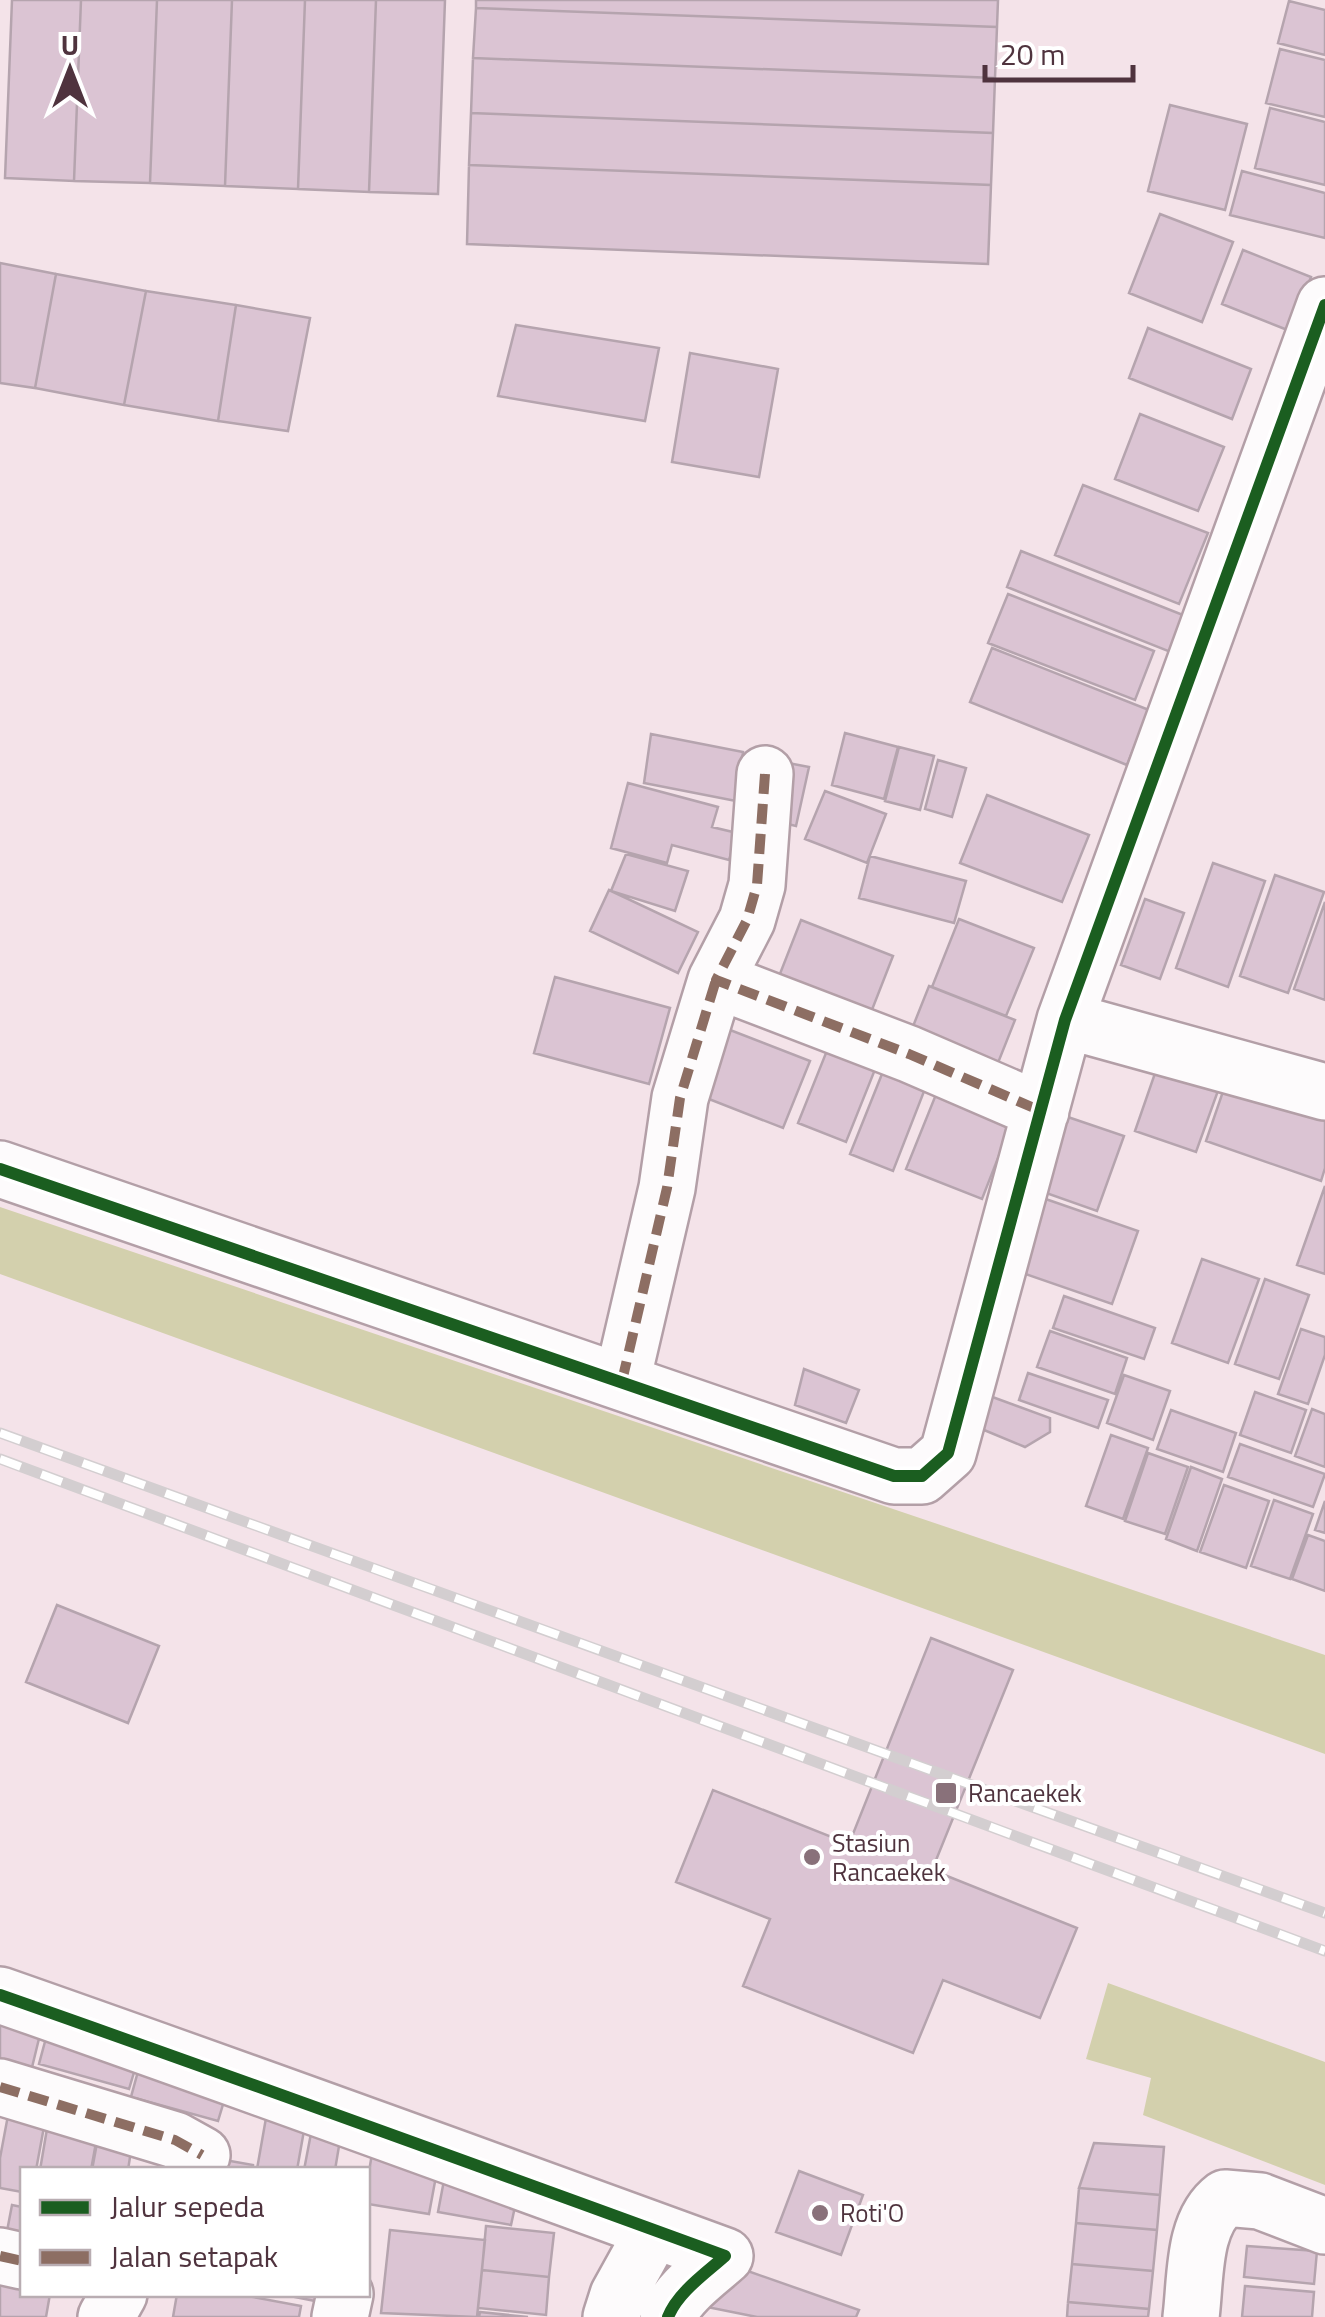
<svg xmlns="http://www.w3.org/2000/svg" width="1325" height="2317" font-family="'Titillium Web',sans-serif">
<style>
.green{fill:#d3d0ad}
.building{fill:#dbc4d3;stroke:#b5a4ae;stroke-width:2.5}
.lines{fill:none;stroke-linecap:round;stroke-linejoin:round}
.street-casing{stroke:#b39fa7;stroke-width:60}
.street{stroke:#fdfbfc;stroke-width:55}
.rail-casing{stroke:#d3ced0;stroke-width:11}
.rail{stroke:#fff;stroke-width:8;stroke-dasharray:22;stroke-linecap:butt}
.quiet{stroke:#8d6e63;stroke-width:10;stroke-dasharray:20 10;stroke-linecap:butt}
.cycleway-casing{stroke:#fff;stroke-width:19}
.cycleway{stroke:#1b5e20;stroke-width:12}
.poi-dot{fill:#89717a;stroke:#fff;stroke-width:4}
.labels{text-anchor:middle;stroke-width:8;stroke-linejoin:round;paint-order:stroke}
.poi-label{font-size:25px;fill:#4f333e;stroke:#fff;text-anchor:start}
</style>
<rect width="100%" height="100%" fill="#f4e3e9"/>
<path class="green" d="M0 1207 1325 1655V1754L0 1274Z
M1108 1983 1325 2062V2185L1143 2115 1151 2078 1086 2059Z"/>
<path class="building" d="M12 0H81L74 181 5 178Z
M81 0H157L150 183 74 181Z
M157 0H232L225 186 150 183Z
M232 0H305L298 189 225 186Z
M305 0H376L369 192 298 189Z
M376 0H445L438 194 369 192Z
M476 0H998L997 27 476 8Z
M1289 1 1325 10V55L1278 43Z
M476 8 997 27 995 78 473 58Z
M1280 49 1325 60V117L1266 103Z
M473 58 995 78 993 133 471 113Z
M1170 105 1247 124 1225 210 1148 191Z
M1270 108 1325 122V185L1255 168Z
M471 113 993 133 991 185 469 165Z
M469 165 991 185 988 264 467 244Z
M1242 171 1325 193V238L1230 215Z
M1160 214 1233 242 1202 322 1129 293Z
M1243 250 1311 277 1290 331 1222 304Z
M0 263 56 274 35 388 0 383Z
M56 274 146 291 124 405 35 388Z
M146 291 236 305 218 421 124 405Z
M236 305 310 318 288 431 218 421Z
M516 325 659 348 645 421 498 396Z
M1148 328 1251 369 1232 419 1129 378Z
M690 353 778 369 759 477 672 462Z
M1140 414 1224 447 1198 511 1115 479Z
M1083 485 1208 533 1179 604 1055 555Z
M1021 551 1188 617 1173 653 1007 587Z
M1008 594 1154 651 1135 700 988 643Z
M992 648 1149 710 1127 765 970 702Z
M845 733 898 747 884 799 832 785Z
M651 734 743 752 736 801 644 783Z
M899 747 934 756 920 810 885 801Z
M938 760 966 768 952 817 925 809Z
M783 762 809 767 796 826 771 820Z
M628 783 718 807 712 827 737 833 729 860 672 845 667 863 611 848Z
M825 791 886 814 867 863 805 839Z
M987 795 1089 835 1062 902 960 863Z
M626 854 688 871 675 911 611 891Z
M870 856 966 881 954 923 859 898Z
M1213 863 1265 881 1228 987 1176 968Z
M1275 875 1324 892 1288 993 1240 976Z
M609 890 698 932 678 973 590 931Z
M1145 899 1184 913 1160 979 1121 965Z
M1325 902V1000L1294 989Z
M959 919 1034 948 1006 1016 932 987Z
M801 920 893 956 868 1020 776 984Z
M555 977 670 1008 649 1084 534 1053Z
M929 986 1015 1020 992 1078 906 1044Z
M712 1023 810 1061 783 1128 686 1090Z
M834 1033 882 1052 846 1142 798 1123Z
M1162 1053 1224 1074 1196 1152 1135 1131Z
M888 1059 930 1076 893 1171 850 1154Z
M1229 1074 1325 1108V1168L1321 1181 1206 1141Z
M941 1082 1016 1112 982 1199 906 1169Z
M1059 1114 1124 1136 1097 1211 1032 1188Z
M1325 1186V1274L1297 1265Z
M1037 1196 1138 1231 1112 1304 1011 1269Z
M1202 1259 1259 1279 1228 1363 1172 1343Z
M1265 1279 1309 1295 1279 1379 1235 1364Z
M1064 1296 1155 1328 1144 1359 1053 1328Z
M1301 1329 1325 1337V1355L1308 1404 1278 1394Z
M1050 1331 1127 1358 1115 1394 1037 1367Z
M804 1369 859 1390 846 1423 795 1405Z
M1028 1373 1108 1400 1098 1428 1019 1400Z
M1124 1375 1170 1391 1153 1440 1107 1423Z
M1255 1392 1306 1410 1291 1453 1240 1435Z
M987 1395 1050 1418V1432L1025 1447 972 1425Z
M1312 1409 1325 1414V1467L1295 1456Z
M1171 1410 1236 1433 1223 1472 1157 1449Z
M1111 1435 1148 1448 1123 1519 1086 1506Z
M1240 1444 1325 1474 1313 1507 1228 1477Z
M1148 1453 1188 1467 1165 1534 1125 1521Z
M1191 1467 1222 1479 1197 1551 1166 1539Z
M1224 1485 1269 1501 1246 1568 1200 1552Z
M1274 1500 1313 1514 1290 1579 1251 1566Z
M1325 1501V1533L1315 1530Z
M1308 1535 1325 1541V1591L1292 1579Z
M57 1605 159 1646 128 1723 26 1682Z
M931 1638 1013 1670 932 1870 1077 1928 1040 2018 943 1980 913 2053 743 1986 770 1919 676 1882 713 1790 849 1844Z
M0 2005 44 2018 26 2092 0 2085Z
M50 2023 141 2049 129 2089 39 2064Z
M143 2053 231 2078 218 2121 131 2097Z
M269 2101 308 2108 297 2170 257 2169Z
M9 2110 46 2116 36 2170H22V2192L0 2188V2158Z
M49 2117 99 2126 91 2170H40Z
M313 2123 342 2128 335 2170H304Z
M99 2132 133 2138 128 2170H92Z
M1094 2143 1164 2147 1160 2195 1079 2188Z
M373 2147 439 2160 429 2214 368 2204V2178Z
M208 2157 253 2165V2170H205Z
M799 2171 863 2195 841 2255 776 2232Z
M445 2175 519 2188 511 2225 438 2212Z
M1079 2188 1160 2195 1157 2230 1076 2223Z
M12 2205 22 2207V2256L3 2252Z
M1076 2223 1157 2230 1153 2271 1072 2264Z
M486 2226 554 2233 549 2277 482 2270Z
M390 2230 485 2240 477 2317 381 2313Z
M1247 2246 1317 2251 1314 2284 1244 2277Z
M1072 2264 1153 2271 1149 2309 1068 2302Z
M0 2268 22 2272V2294H50L46 2317H0Z
M742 2269 859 2310 856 2317H757L707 2307Z
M482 2270 549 2277 546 2315 478 2308Z
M1245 2286 1314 2292 1312 2317H1242Z
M177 2294H237L301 2306 299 2317H173Z
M280 2294H317L315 2301Z
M1068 2302 1149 2309 1148 2317H1067Z
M480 2312 528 2317H479Z"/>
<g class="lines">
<defs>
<path id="street" d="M765 774 757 885 747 920 716 980 909 1054 1041 1111
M1065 1020 1325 1092
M0 1169 894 1476H922L948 1453 1065 1020 1325 305
M622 1381 667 1188 680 1098 716 980
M0 1995C243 2080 484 2168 725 2256 706 2273 678 2292 668 2317
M0 2087 175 2140 202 2155
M0 2256 22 2261
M106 2317 119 2294
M340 2317 345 2294
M611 2317 618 2295 654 2230
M1191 2317C1196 2278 1192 2223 1225 2198L1260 2201 1325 2226"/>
</defs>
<use href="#street" class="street-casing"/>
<use href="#street" class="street"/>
<defs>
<path id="rail" d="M0 1433 1325 1913
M0 1459 1325 1951"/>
</defs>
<use href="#rail" class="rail-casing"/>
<use href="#rail" class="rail"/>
<path class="quiet" d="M765 774 757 885 747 920 716 980 909 1054 1041 1111
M622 1381 667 1188 680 1098 716 980
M0 2087 175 2140 202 2155
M0 2256 22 2261"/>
<defs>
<path id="cycleway" d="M0 1169 894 1476H922L948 1453 1065 1020 1325 305
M0 1995C243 2080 484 2168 725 2256 706 2273 678 2292 668 2317"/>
</defs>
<use href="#cycleway" class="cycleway-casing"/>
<use href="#cycleway" class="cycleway"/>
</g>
<g class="poi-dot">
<rect x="934" y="1781" width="24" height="24" rx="5"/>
<circle cx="812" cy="1857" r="10"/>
<circle cx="820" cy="2213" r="10"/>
</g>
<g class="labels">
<g class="poi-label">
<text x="968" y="1802">Rancaekek</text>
<text x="832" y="1852">Stasiun<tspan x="832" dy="29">Rancaekek</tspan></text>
<text x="840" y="2222">Roti'O</text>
</g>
</g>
<rect x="20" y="2167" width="350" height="130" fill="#ffffff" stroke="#b9adb2" stroke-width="2.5"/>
<rect x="40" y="2200" width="50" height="15" fill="#1b5e20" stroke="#b9adb2" stroke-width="2.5"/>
<text x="110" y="2217" font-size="30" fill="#4f333e">Jalur sepeda</text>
<rect x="40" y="2250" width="50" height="15" fill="#8d6e63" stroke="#b9adb2" stroke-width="2.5"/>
<text x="110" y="2267" font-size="30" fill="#4f333e">Jalan setapak</text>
<g transform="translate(70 70)" stroke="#ffffff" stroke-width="8" paint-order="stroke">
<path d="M0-8L18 38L0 25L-18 38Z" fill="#4f333e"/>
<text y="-15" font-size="28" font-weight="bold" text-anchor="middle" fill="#4f333e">U</text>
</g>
<path d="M985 65v15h148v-15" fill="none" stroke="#4f333e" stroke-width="5"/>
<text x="1000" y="65" font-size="30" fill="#4f333e" stroke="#ffffff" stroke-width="8" paint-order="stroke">20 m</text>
</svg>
